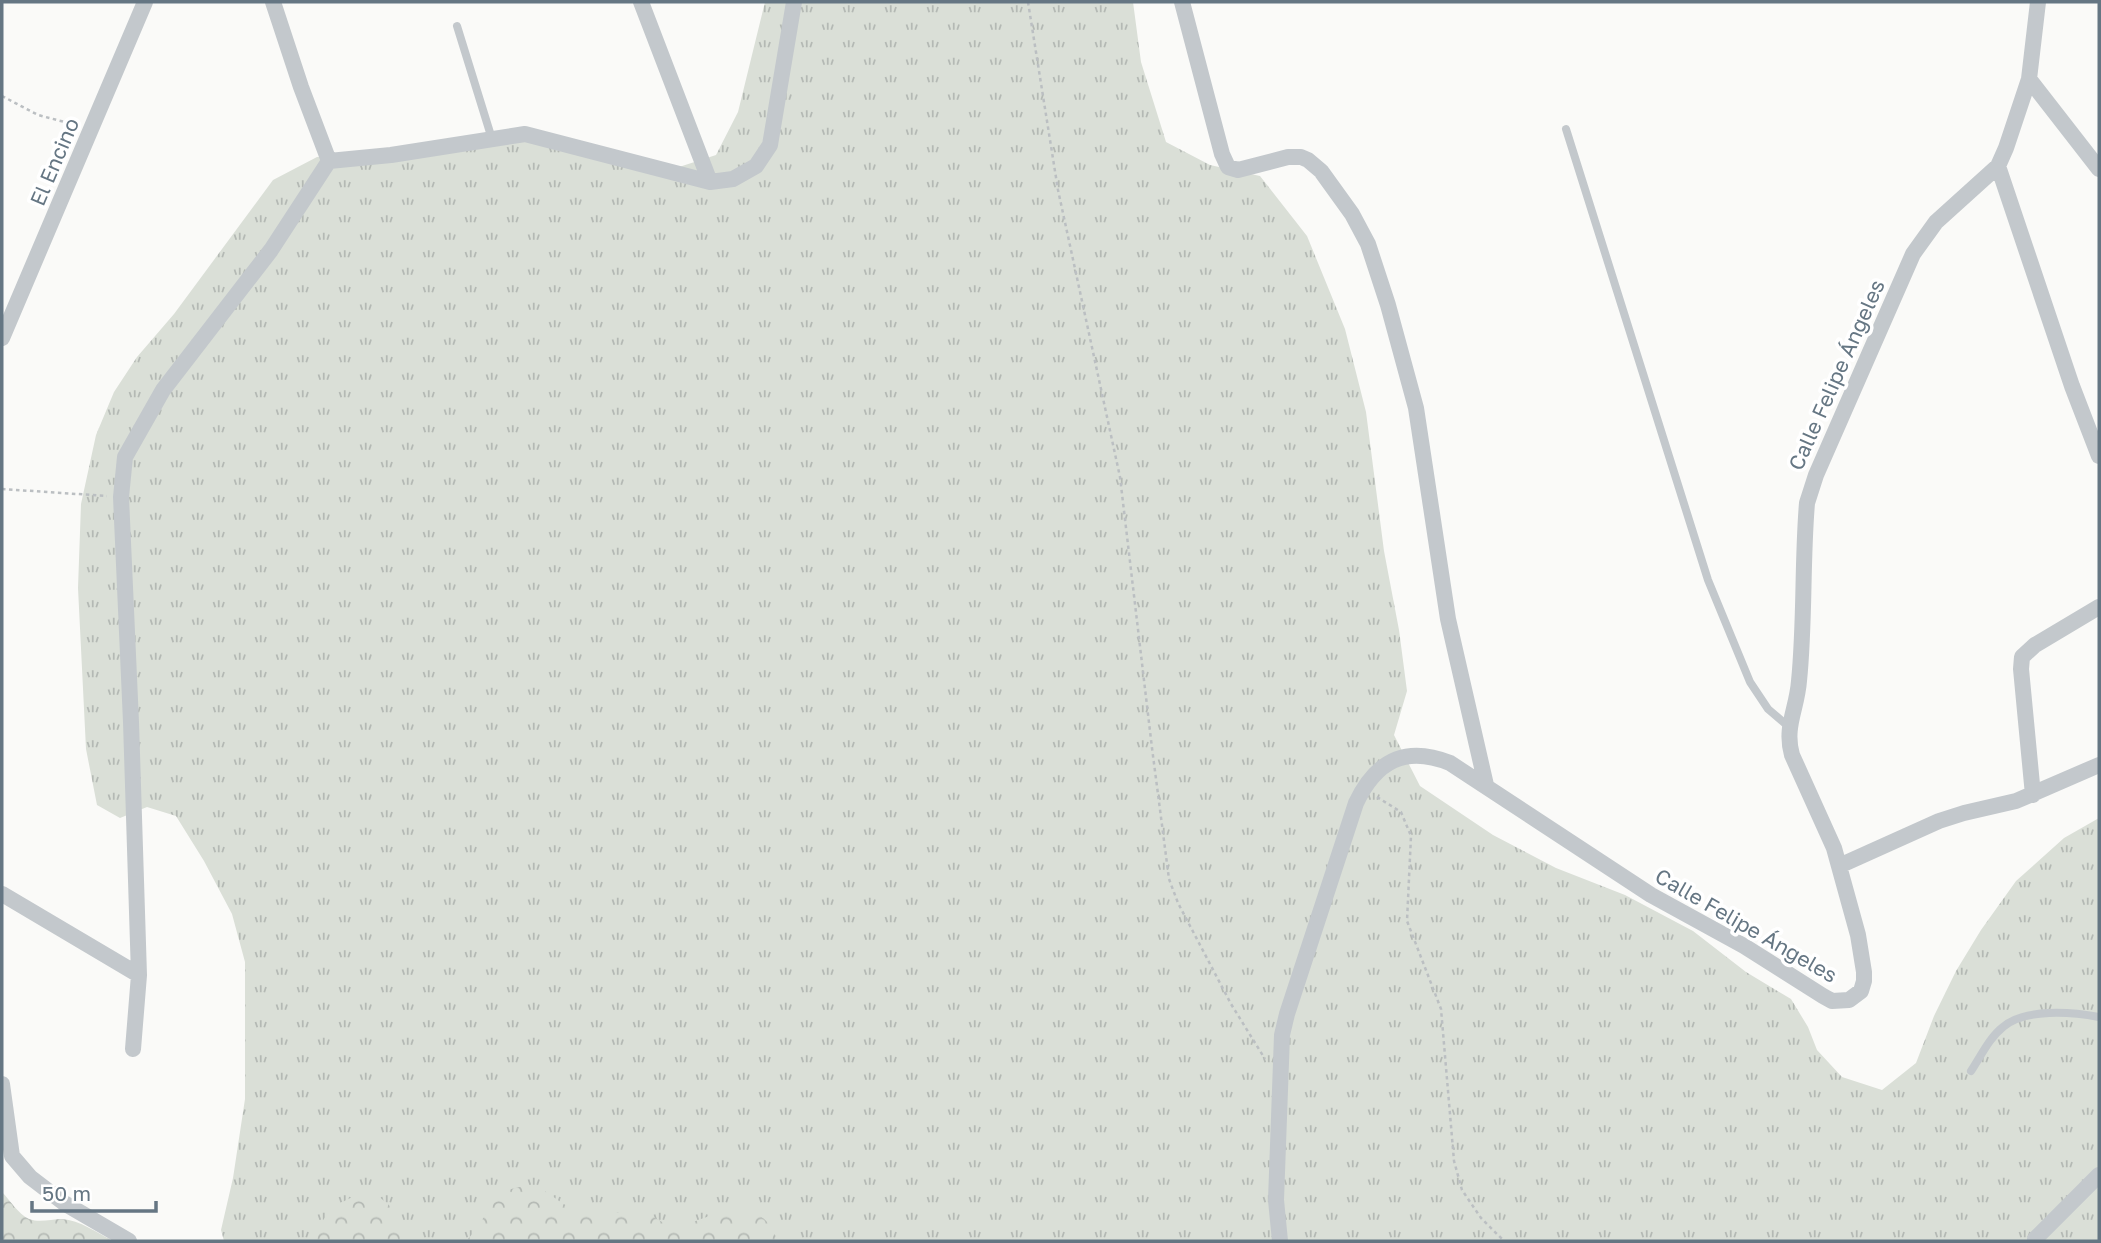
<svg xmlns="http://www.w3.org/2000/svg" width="2101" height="1243" font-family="'Golos Text',sans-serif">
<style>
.grass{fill:url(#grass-tufts)}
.forest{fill:url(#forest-crowns)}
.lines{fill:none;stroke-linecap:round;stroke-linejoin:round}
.path{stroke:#bbbfc2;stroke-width:2.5;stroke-dasharray:3.5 3.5;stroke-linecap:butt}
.lane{stroke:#c3c8cc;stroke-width:8}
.street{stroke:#c3c8cc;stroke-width:16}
.labels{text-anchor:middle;stroke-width:7;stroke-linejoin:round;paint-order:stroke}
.street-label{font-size:21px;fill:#657683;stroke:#fff}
</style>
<defs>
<pattern id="grass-tufts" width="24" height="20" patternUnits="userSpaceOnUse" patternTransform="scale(1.75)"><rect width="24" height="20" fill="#dadfd7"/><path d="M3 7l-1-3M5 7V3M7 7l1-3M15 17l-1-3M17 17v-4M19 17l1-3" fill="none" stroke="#b4b9b4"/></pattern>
<pattern id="forest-crowns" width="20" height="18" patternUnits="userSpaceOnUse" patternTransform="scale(1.75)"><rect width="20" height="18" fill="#dadfd7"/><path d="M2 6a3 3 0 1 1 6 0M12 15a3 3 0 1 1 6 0" fill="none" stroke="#b4b9b4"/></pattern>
</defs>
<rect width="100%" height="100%" fill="#fafaf8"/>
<path class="grass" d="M765 2H1133L1141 62 1166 142 1210 165 1260 176 1307 236 1345 329 1366 412 1384 551 1399 630 1407 691 1394 735 1420 786 1493 835 1556 868 1625 895 1693 931 1746 972 1791 999 1808 1027 1817 1050 1842 1077 1882 1090 1916 1063 1934 1016 1956 971 1981 930 2016 881 2064 838 2099 818V1241H224L221 1230 233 1178 245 1099V962L232 914 204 861 176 816 147 807 120 818 97 805 86 749 78 588 81 504 96 435 114 392 137 357 174 314 273 180 317 157 375 152 494 134 679 167 716 155 738 112Z"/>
<path class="forest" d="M535 1185C553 1195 571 1213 592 1215 608 1216 624 1210 640 1212 653 1213 662 1226 675 1226 684 1226 693 1222 701 1219 720 1213 752 1204 767 1222 772 1227 775 1235 778 1241H466C495 1212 484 1188 535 1185Z
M2 1192C10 1200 18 1214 29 1219 40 1223 51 1219 62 1219 80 1220 97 1233 113 1241H2Z
M357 1195 378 1196 388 1204 417 1241H316C322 1214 332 1206 357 1195Z"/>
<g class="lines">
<path class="path" d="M1028 2 1058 190 1120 477 1152 748 1169 879 1178 903 1231 1004 1265 1059
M2 96 38 115 76 125
M2 489 107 496
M1377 797 1401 812 1411 836 1407 921 1441 1009 1454 1161 1462 1190 1481 1218 1504 1241"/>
<path class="lane" d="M457 26 492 139
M1566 129 1708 580 1750 682 1768 709 1789 727
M1971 1071C1981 1056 1989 1038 2003 1027 2025 1008 2072 1012 2099 1017"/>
<path class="street" d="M273 2 301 87 329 161
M641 2 710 182
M1182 2 1222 154 1228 167 1238 170 1288 157H1301L1308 160 1321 171 1352 214 1368 244 1388 305 1416 408 1448 619 1486 785
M2029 79 2099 169
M329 161 391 155 525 134 710 182 733 179 756 166 770 145 794 2
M1998 166 2072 386 2099 456
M2 338 145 2
M2033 795 2021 669 2022 657 2035 645 2099 607
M1839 866 1939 821 1964 813 2016 801 2099 765
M2 894 139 975 131 722 121 497 125 457 163 390 271 250 329 161
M133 1049 139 975
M2 1084 12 1156 30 1177 64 1203 129 1241
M2035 1239 2099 1175
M1280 1241 1276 1200 1282 1035 1287 1014 1356 803C1376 761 1405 745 1450 763L1651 895 1744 946 1823 996 1832 1001 1849 1000 1861 991 1864 981V972L1858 935 1834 848 1792 755C1784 727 1797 709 1799 681 1805 622 1802 562 1807 503L1816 475 1913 254 1936 222 1998 166 2006 148 2029 79 2038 2"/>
</g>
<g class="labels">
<g class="street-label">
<text transform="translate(55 162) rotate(-67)" y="7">El Encino</text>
<text transform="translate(1837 375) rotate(-66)" y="7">Calle Felipe Ángeles</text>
<text transform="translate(1746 926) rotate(30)" y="7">Calle Felipe Ángeles</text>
</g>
</g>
<rect width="2101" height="1243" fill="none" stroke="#657683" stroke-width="7"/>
<path d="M32 1201v10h124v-10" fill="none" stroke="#657683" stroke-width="3.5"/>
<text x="42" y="1201" font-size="21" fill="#657683" stroke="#ffffff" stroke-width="5" paint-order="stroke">50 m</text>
</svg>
